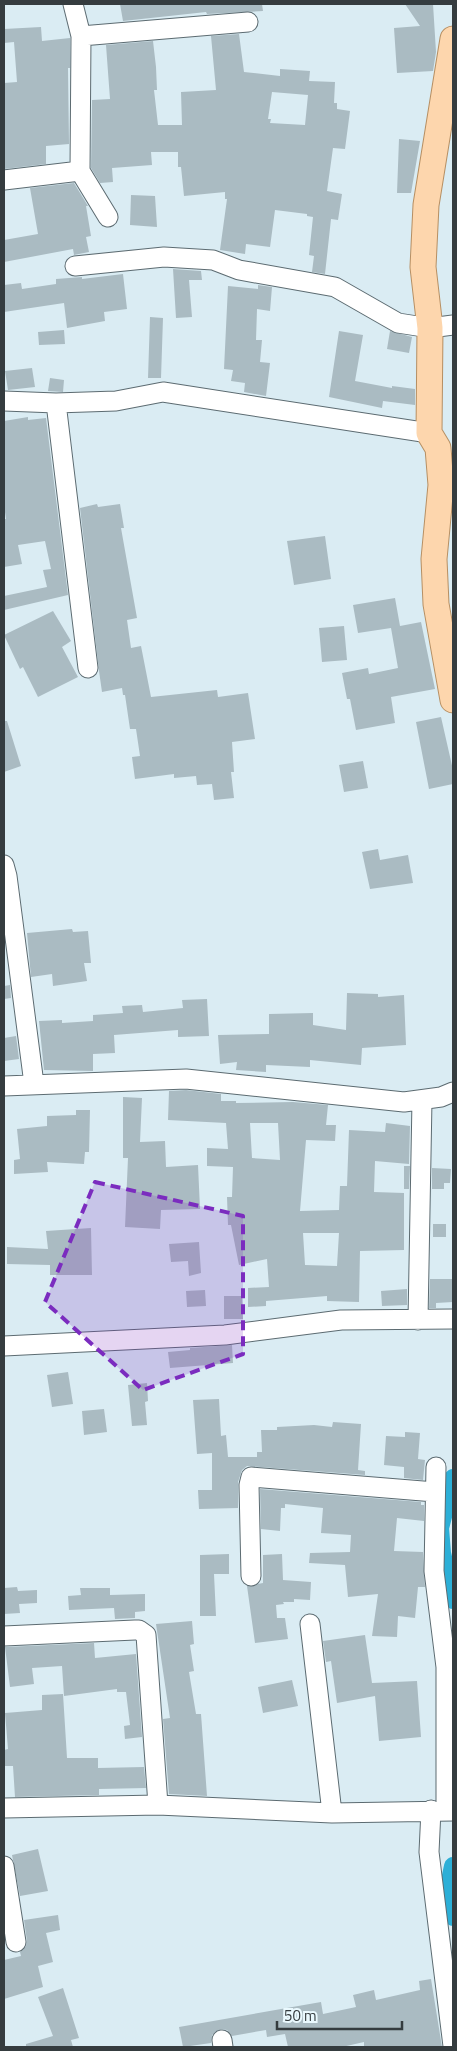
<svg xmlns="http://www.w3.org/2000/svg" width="457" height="2051" font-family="'Titillium Web',sans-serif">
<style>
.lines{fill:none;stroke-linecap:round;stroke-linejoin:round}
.canal{stroke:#2cafd7;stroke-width:18}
.building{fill:#aabbc2;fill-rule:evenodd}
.minor-casing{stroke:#5c6b71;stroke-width:21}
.major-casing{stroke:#b68f63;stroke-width:27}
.minor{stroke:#fff;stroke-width:19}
.major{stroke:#fdd6ad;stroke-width:25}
.marked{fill:#7b2cbf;fill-opacity:0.2;stroke:#7b2cbf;stroke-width:4;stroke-dasharray:10 6;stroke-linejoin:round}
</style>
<rect width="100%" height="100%" fill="#daecf3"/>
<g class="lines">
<path class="canal" d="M453 1478 440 1528 442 1553 453 1600
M453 1866 449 1885 453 1917"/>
</g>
<path class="building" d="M120 4H262L263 11 207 14 206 12 123 21Z
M405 4H433L436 52 433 71 397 73 394 28 420 26Z
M41 27 42 41 70 38V68H68L69 144 46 146V164L4 169V83L17 82 14 42 4 43V29Z
M239 34 244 72 280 76V69L310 71 309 81 335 82 334 103H337V109L350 111 345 149 333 148 327 191 342 194 338 220 331 219 325 274 312 272 314 256 309 255 313 217 307 216V214L275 210 270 247 246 244 245 254 220 250 227 199H225V192L184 196 181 167H178V152H151L152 165 112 168 113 182 100 183 91 168 92 100 110 99 106 45 153 41 156 67 157 90H154L158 125H182L181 92 216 90 211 36ZM272 92 308 95 305 125 270 123 271 119H268Z
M399 139 420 141 411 193H397Z
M74 183 88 206H86L91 236 86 237 89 252 74 255 73 249 4 262V240L38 234 30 188Z
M131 195 155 196 157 227 130 225Z
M173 269 201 271 202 280H189L192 317 176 318Z
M123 274 127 309 104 312 105 321 67 328 64 303 4 312V285L21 283 22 289 56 284V279L82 277V279Z
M258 285 272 287 270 311 257 309 256 340H262L260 362 270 363 266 396 244 392 245 383 231 381 233 370 224 369 228 286 258 289Z
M150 317 163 318 161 378H148Z
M64 330 65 344 39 345 38 332Z
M339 331 363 335 355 381 392 388V386L415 389V405L383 401 382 408 329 397Z
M390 331 412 337 409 353 387 349Z
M32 368 35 387 8 390 5 371Z
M50 378 64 380 63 392 48 391Z
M28 417V420L46 418 68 595 4 610V596L47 587 43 570 51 569 45 541 18 545 22 564 4 567V519H6L4 505V421Z
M97 504 98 507 120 504 124 528H121L137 618 127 620 131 648 141 646 151 697 217 690 218 697 248 693 255 739 232 742 234 772H231L234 798 214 800 212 784 197 785 196 776 174 778V774L135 779 132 757 140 756 136 729H130L125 695H123L122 688 102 692 99 671 80 508Z
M325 536 331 579 294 585 287 541Z
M395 598 400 626 421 622 435 689 391 697 395 723 356 730 350 699H347L342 673 368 668 369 674 398 668 391 628 358 633 353 605Z
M53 611 71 641 62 647 78 677 38 697 23 667 20 669 4 635Z
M344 626 347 660 322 662 319 628Z
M441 717 453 770V784L429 789 416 722Z
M4 721H7L21 766 4 772Z
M363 761 368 788 344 792 339 765Z
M378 849 380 860 408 855 413 883 370 889 362 852Z
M72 929 73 932 88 931 91 963H84L87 981 53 986 52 974 31 977 27 933Z
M10 985 11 998 4 999V986Z
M347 993 378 994V997L404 995 406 1045 362 1048 361 1065 310 1060V1067L266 1065V1072L236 1070 237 1062 220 1064 218 1035 269 1034V1014L313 1013V1025L346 1030Z
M207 999 209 1036 178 1037V1030L114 1035 115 1053 93 1054V1071L44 1070 39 1021 62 1020V1023L93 1021V1015L123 1013 122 1006 142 1005 143 1012 183 1008 182 1000Z
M16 1036 19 1059 4 1061V1038Z
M186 1090 221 1094V1101H236V1103L293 1102 328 1105 326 1125H336L335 1141 306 1140 300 1211 339 1210 340 1186H347L349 1130 385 1132 386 1123 410 1126 409 1164 375 1161 374 1192 404 1193V1250L360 1251 359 1302 327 1301V1296L266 1301V1306L248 1307V1288L269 1287 267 1259 239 1265 231 1225H228L227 1197H232L233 1167 207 1166V1148L228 1149 226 1123 168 1120 169 1091ZM250 1123H278L280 1160 252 1158ZM303 1233H339L337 1266 305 1265Z
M123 1097 142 1098 140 1142 165 1141 166 1167 198 1165 200 1209 161 1210 160 1229 125 1227 128 1158H123Z
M76 1110H90L89 1152H85L84 1164 47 1162 48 1172 14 1174V1160L20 1159 17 1129 47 1126V1116L76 1115Z
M404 1166H410L409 1189H404Z
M432 1168 451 1169 450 1183H444V1189H432Z
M433 1224H446V1237H433Z
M91 1228 92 1275H50V1265L7 1264V1247L48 1249 46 1231Z
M199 1242 201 1273 189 1276 188 1261 171 1262 169 1244Z
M430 1279H453V1302L436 1303V1308H429Z
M407 1289V1305L382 1306 381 1291Z
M205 1290 206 1306 187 1307 186 1291Z
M224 1296H242L243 1319H224Z
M232 1345 233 1363 170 1368 168 1352 190 1350V1348Z
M68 1372 73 1404 52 1407 47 1375Z
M147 1383 148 1401 145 1402 147 1425 132 1426 128 1385Z
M219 1399 221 1436 226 1435 228 1457H257V1452H262L261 1430H277V1427L314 1425 332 1427 333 1422 361 1424 358 1470 365 1471V1475L247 1466 242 1470 238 1482V1508L199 1509 198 1490H212V1453L197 1454 193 1400Z
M104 1409 107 1432 84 1435 82 1411Z
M405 1432 420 1433 418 1459 425 1460 423 1480 404 1478V1467L384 1465 386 1436 405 1437Z
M260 1489 421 1502V1505H424V1521L397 1518 394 1551 423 1552 425 1587H418L415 1618 398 1616 397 1637 372 1636 378 1594 348 1597 345 1565 309 1563 310 1553 350 1552 351 1535 321 1533 323 1508 285 1504V1508H281L280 1531 261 1529Z
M229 1554V1574H214L216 1616H200V1555Z
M282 1554 283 1580 311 1582 310 1600 294 1599V1602H283L284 1604 276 1605 277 1618H285L288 1639 255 1643 247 1586 263 1583V1555Z
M17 1587 18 1591 37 1590V1603L19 1604 20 1613 4 1614V1588Z
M80 1588H110V1595L145 1594V1611L135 1612V1618L115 1619 114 1608 69 1610 68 1596 81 1595Z
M192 1621 194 1644 190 1645 194 1671 189 1672 196 1714H201L207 1796 169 1794 163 1719 170 1718 156 1624Z
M365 1635 372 1683 417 1681 421 1737 379 1741 375 1696 337 1703 331 1661 326 1662 323 1641Z
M94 1643 95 1658 136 1654 142 1737 125 1739 124 1726 130 1725 126 1692H117V1689L64 1696 62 1666 32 1668 34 1684 10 1687 5 1647Z
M292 1680 298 1706 263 1713 258 1687Z
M63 1694 67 1758H98V1768L144 1767 146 1788 99 1789V1795L15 1797 13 1766H4V1750L8 1749 5 1713 42 1710V1695Z
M38 1849 48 1891 20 1896 12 1855Z
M58 1915 60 1930 46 1933 53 1962 38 1966 43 1987 4 1999V1960L21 1956 20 1952 26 1946 27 1941 24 1920Z
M431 1979 442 2047H364V2042L342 2047H288L285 2034 267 2037 266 2030 232 2036 227 2030 221 2029 212 2035 211 2043 183 2047 179 2027 321 2002 323 2014 356 2007 353 1995 374 1990 376 2000 420 1990 419 1981Z
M63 1988 79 2038 71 2040 73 2047H26V2044L53 2036 38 1997Z"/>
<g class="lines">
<defs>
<path id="minor" d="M73 4 81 36 80 171 108 217
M81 36 248 22
M4 180 80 171
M75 266 164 257 213 260 239 270 335 287 398 323 430 328 453 325
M4 401 56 403 116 401 163 392 429 433
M56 403 88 668
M4 865 7 876 34 1084
M4 1086 186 1079 404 1102 441 1097 453 1092
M418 1320 422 1100
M4 1346 225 1335 341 1320 453 1319
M436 1467 434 1571 446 1667V1810
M251 1576 249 1485 251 1477 435 1492
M310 1624 332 1813
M4 1636 135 1630H139L146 1635 158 1805
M4 1808 158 1805 332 1813 453 1811
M431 1810 429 1852 453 2046
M4 1866 16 1942
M222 2040 223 2047"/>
<path id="major" d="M453 39 426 205 423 267 430 328 429 433 438 448 441 485 434 559 436 604 453 700"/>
</defs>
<use href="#minor" class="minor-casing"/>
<use href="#major" class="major-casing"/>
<use href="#minor" class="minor"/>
<use href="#major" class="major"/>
</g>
<path class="marked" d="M95 1182 243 1216V1354L143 1390 45 1302Z"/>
<rect width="457" height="2051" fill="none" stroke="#353c3f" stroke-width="10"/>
<path d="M277 2021v8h125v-8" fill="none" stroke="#353c3f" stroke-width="2.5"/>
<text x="284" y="2021" font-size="15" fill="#353c3f" stroke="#eaf9fe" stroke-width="4" paint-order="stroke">50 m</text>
</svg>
